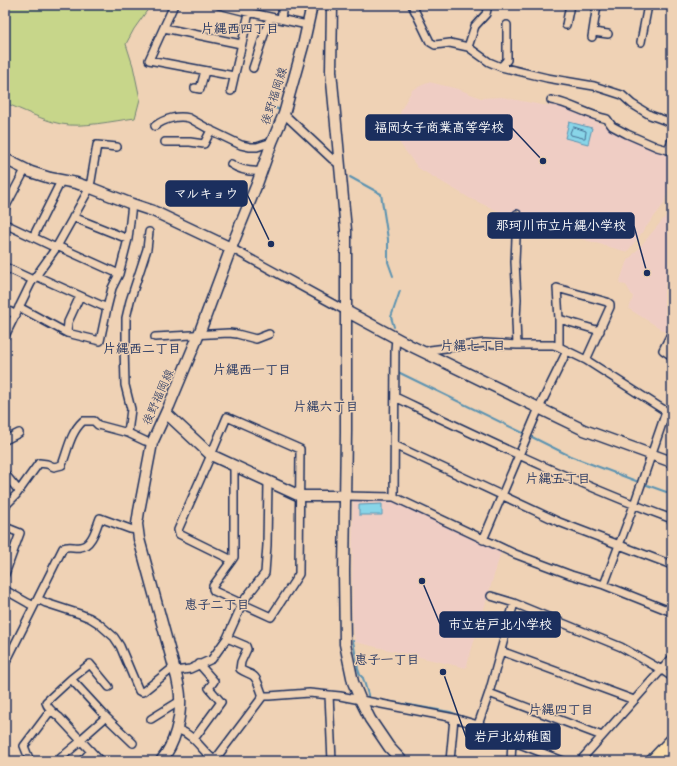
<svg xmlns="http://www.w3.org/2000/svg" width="677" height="766" font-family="'Gochi Hand','Klee One',sans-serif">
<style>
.built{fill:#efcdc4}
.green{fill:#c7d68a;stroke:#718274}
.water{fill:#88d5e8;stroke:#5c93b1}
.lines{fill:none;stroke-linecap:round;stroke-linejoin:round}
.shore{stroke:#477195;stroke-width:1}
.stream{stroke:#5c93b1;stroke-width:2}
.street-casing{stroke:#1b2f5e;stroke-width:10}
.secondary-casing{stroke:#1b2f5e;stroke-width:13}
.highway-casing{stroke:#1b2f5e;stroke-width:16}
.street{stroke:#efd2b5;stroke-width:7}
.secondary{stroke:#efd2b5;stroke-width:10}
.highway{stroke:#faddab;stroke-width:13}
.labels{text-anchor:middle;stroke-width:3;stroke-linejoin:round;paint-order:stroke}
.street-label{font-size:12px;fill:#1b2f5e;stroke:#efd2b5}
.neighbourhood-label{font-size:13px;font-weight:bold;fill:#1b2f5e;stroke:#efd2b5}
.leader{fill:none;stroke:#1b2f5e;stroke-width:1.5}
.callout-dot{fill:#1b2f5e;stroke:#efd2b5;stroke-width:1.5}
.callout{fill:#1b2f5e;stroke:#1b2f5e;stroke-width:1.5}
.callout-label{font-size:13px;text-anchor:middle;font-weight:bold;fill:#fff}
</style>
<rect width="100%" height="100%" fill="#efd2b5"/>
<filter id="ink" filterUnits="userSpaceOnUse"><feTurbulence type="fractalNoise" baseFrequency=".025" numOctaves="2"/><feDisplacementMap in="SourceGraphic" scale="8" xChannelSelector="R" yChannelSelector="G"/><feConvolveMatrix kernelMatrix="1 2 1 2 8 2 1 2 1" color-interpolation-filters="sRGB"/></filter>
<g filter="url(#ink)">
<path class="built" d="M429 82 458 89 481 98 502 97 542 105 559 106 672 154V173L664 204 627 252 523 222 471 199 418 168 398 141 397 121 403 106 412 90Z
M672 209V332H666L629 309 633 297 626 285 619 284 626 263Z
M393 499 501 552 466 668 355 642 352 616 353 500Z"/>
<path class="green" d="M5 5H151L134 29 126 44 133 66 140 99 135 118C113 121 82 128 61 124 42 120 23 110 5 103Z"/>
<path class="water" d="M569 122 592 128 588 144 565 138Z
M382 504V515H359V505Z"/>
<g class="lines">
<path class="shore" d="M574 127 586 131V132L585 138H583L571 135 570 133 572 128Z"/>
<path class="stream" d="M271 106 280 110
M350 177 381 194 388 239V262L393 276
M394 327 391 317 400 291
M398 371V372L523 433
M530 436 570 456 636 481
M644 484 672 494
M353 641 358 669 360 675 363 678 369 698 450 712 468 719
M486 725 516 736 515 741"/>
<defs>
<path id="street" d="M174 5 149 60 234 76
M219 5 243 11 307 25
M412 5 430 42 435 45 450 43 468 47 489 62 501 67 547 78 594 86 622 95 632 104 650 115 672 123
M281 19 283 5
M566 25 570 5
M164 28 241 44
M593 32 608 34
M592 37 597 5
M641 42 648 5
M468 47 475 26 486 14 488 5
M501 67 507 60V25
M253 68 270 17
M195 88 200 89 205 71
M231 91 249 13 250 5
M551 100C570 103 587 115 607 119L612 126 627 134 657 147 668 150 672 140
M284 114 332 159 340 165
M155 126C164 119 178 115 189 118L214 132 241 145 250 147H257L272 142
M165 142H190L204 144 211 130
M231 164C240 170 252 172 262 171
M5 208 25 170
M517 214 515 262 517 299 516 320 517 345
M73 217 128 239
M5 224 56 248
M33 237 61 181
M57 246 119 274
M231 248 346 311
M5 267 33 280
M36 276 107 308 112 288 119 274 128 239 132 204
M80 296 68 322 67 333 100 341 107 308
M19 307 67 333
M5 309 16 315
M559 319 600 331
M671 334 663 350 672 356
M5 336 31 283 56 248 88 191 91 181 97 145 117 147
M155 337 229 333 237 334 256 339 269 334
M559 347V319L557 288 607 302 610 304V307L586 360
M423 352 430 350 485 343 517 345H553L559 347 586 360 672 415
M395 397C486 440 577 484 672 519
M227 417 300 449 299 574 271 617 214 591 213 589V586L232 560 179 534 178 530 211 455Z
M128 433 131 409 125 385 124 345 126 342V318L130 301 147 249 149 232
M5 440 19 433
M394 445 559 522 672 565
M5 474 19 491
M345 496 394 497 515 554 571 575 604 585 672 612
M394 497 395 350 396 338
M5 506 16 495 39 463 47 464 54 467 62 465C68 450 70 433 83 421H94L98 425 128 433 145 441 152 443
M5 527 20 533 5 574
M483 540 539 408 567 351
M232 560 234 557V466
M604 585 634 505 666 412
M5 590 28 603 34 606
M491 596 514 603 621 647 662 670 672 677
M38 599 46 603 80 614 90 618 98 623 114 637 120 646 139 691 142 692 144 691 174 667
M227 638 240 609 241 604 265 573 267 545 268 481
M501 651 634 700
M5 664 63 548C69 545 74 548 80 547 92 546 96 528 100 518L130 529 137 530
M175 671 190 669 212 659 227 638 246 646 247 649 241 662 240 669C244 672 248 673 252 675 258 678 260 690 263 696
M71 679 106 717 133 743
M489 693 602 736
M329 695 332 761
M263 696H269L309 693 340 696 454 718 450 761
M454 718 478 725 512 741 563 761
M151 719 180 701
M478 725 489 693 514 603
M177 729C196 736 200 749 215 761
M194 739 221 702 209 688 214 681 199 664
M80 740 106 717
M30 761 24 746 51 710
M57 761 81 741
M82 761 91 751
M100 761 59 717C54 713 47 708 46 702L71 679 90 664 109 687
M214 761 263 696
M511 761 512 741
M580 761 672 658"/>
<path id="secondary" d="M332 5 331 71 346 230V432L344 572 345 644 353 682 360 699 370 719 389 747 402 761
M5 159 31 172 50 178 76 183 91 188 132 204 153 211 231 248
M346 311 409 345 584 430 672 462
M166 413 211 455 300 496H345
M161 761C175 744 181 719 180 697 180 691 178 684 177 678L139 539 137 524 139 511 152 443 169 406 199 334 231 248 257 184 272 142 284 114 303 46 312 5"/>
<path id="highway" d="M653 761 672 741"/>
</defs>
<use href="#street" class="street-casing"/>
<use href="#secondary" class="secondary-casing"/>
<use href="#highway" class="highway-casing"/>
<use href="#street" class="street"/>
<use href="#secondary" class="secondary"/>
<use href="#highway" class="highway"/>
</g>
</g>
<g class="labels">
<g class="street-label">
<text transform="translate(274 96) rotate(-72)" y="4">後野福岡線</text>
<text transform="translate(158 397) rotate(-66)" y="4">後野福岡線</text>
</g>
<g class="neighbourhood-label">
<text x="240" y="33">片縄西四丁目</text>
<text x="473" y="350">片縄七丁目</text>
<text x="142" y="353">片縄西二丁目</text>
<text x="252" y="374">片縄西一丁目</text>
<text x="326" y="411">片縄六丁目</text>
<text x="558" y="483">片縄五丁目</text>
<text x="217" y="609">恵子二丁目</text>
<text x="387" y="664">恵子一丁目</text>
<text x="561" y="714">片縄四丁目</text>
</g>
</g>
<path class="leader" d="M543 161L512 128M271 244L247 194M647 273L634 226M422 581L440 624M443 672L466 737"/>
<g class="callout-dot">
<circle cx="543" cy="161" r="4"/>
<circle cx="271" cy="244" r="4"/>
<circle cx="647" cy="273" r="4"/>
<circle cx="422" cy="581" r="4"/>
<circle cx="443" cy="672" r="4"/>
</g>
<g class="callout">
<rect x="366" y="115" width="146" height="25" rx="4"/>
<rect x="166" y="181" width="81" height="25" rx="4"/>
<rect x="488" y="213" width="146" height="25" rx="4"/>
<rect x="440" y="612" width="120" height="25" rx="4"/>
<rect x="466" y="724" width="94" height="25" rx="4"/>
</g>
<g class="callout-label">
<text x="439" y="132">福岡女子商業高等学校</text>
<text x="206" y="198">マルキョウ</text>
<text x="561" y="230">那珂川市立片縄小学校</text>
<text x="500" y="629">市立岩戸北小学校</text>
<text x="513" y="741">岩戸北幼稚園</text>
</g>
<rect width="677" height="766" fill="none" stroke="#efd2b5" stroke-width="20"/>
<rect x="10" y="10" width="657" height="746" fill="none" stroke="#1b2f5e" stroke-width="1.5" filter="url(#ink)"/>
</svg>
